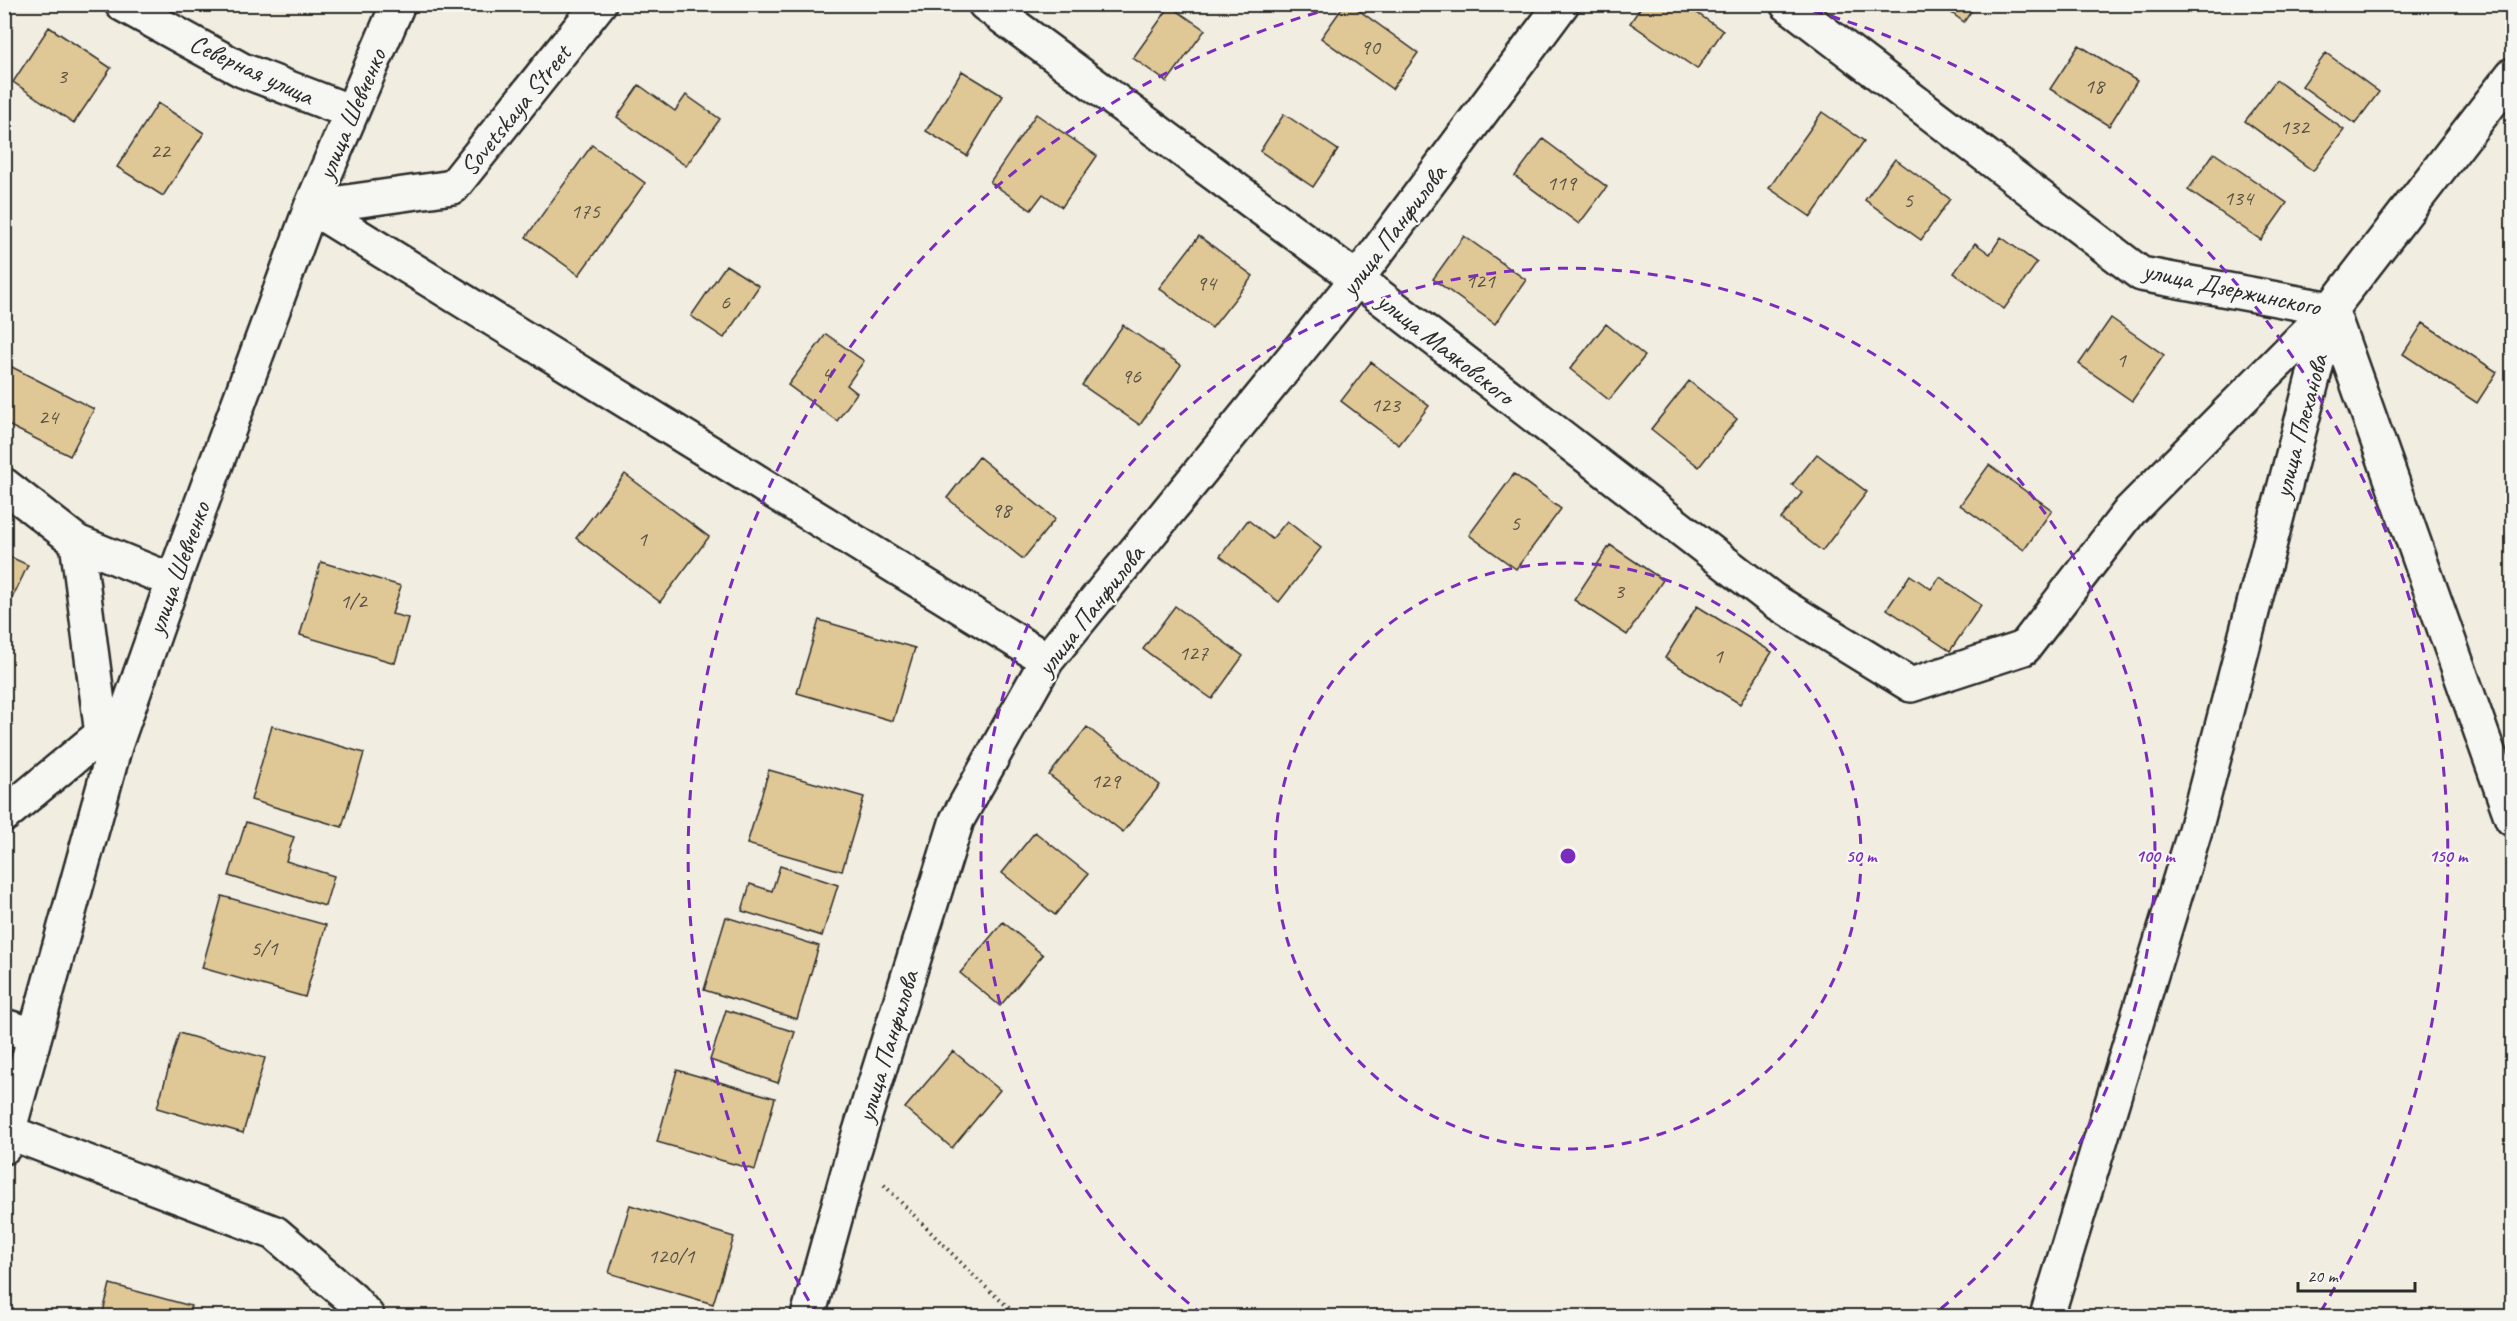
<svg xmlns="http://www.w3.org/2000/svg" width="2517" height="1321" font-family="Caveat,sans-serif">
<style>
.building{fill:#dfc796;stroke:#2b2b2b;stroke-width:1.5}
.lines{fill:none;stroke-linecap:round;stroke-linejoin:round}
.minor-casing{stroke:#2b2b2b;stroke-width:38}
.path{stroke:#2b2b2b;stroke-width:4;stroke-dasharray:1.5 4.5;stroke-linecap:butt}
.minor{stroke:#f6f6f2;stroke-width:33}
.ring{fill:none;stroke:#7b2cbf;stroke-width:3;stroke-dasharray:10 8}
.labels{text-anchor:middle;stroke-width:4.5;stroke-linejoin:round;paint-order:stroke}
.number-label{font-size:22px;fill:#585246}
.street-label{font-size:26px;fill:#2b2b2b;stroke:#f6f6f2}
.centre{fill:#7b2cbf;stroke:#f6f6f2;stroke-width:3}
.ring-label{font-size:18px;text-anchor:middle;font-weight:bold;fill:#7b2cbf;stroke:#f6f6f2;stroke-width:4.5;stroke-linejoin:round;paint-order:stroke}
</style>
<rect width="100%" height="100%" fill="#f1ede0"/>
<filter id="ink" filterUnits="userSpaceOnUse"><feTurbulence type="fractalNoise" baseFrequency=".0167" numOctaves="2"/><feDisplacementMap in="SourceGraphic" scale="12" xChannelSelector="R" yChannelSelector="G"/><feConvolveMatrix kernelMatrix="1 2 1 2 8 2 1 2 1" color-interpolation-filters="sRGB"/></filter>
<g filter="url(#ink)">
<path class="building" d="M1345 4H1350L1418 53 1392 89 1321 38Z
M1643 4H1684L1723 31 1697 69 1630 23Z
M1939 4H1976L1964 22Z
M1170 6 1205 30 1167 82 1133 58Z
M49 27 111 68 74 123 13 82Z
M2079 45 2137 81 2109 126 2050 89Z
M2326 53 2379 92 2355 124 2302 86Z
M962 71 1003 96 967 156 926 131Z
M2276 80 2344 130 2313 171 2245 121Z
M639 85 675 111 686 95 720 119 686 166 617 117Z
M158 103 204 133 163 196 117 167Z
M1822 112 1864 141 1811 217 1769 188Z
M1036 114 1097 156 1062 207 1043 194 1031 210 990 182Z
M1284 114 1338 150 1313 187 1260 151Z
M1543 139 1607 187 1579 224 1515 176Z
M592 145 645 183 579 275 526 237Z
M2214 153 2287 203 2261 240 2188 190Z
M1895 159 1950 199 1921 240 1865 200Z
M1199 236 1253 276 1212 328 1159 288Z
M1464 236 1526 280 1495 324 1433 279Z
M2001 237 2037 263 2004 309 1954 273 1975 243 1990 254Z
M726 265 759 286 724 338 691 316Z
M2111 318 2164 355 2132 401 2079 364Z
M2423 323 2497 372 2477 403 2403 354Z
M1606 324 1645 356 1609 400 1570 369Z
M1123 325 1181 365 1140 425 1082 385Z
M826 334 864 361 847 385 857 393 837 421 788 385Z
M1371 362 1429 406 1399 445 1341 401Z
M10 366 94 409 70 456 4 423V376Z
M1689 381 1737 419 1699 467 1651 429Z
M1817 454 1867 492 1822 551 1781 519 1802 493 1792 485Z
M979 457 1055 519 1023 559 947 498Z
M1989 465 2052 510 2024 550 1960 505Z
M625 474 709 537 660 602 576 538Z
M1514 474 1561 509 1516 569 1469 535Z
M1248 520 1272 539 1287 521 1321 548 1279 602 1220 556Z
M1610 545 1663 580 1627 635 1574 600Z
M4 554 28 565 4 615Z
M321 562 401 586 392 614 408 618 395 663 300 635Z
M1910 575 1931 589 1940 577 1981 605 1950 651 1887 609Z
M1175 606 1243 656 1212 699 1143 649Z
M1697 606 1772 652 1740 704 1665 658Z
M819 620 915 648 893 721 797 693Z
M272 726 364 753 342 827 251 800Z
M1087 727 1160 785 1123 832 1049 775Z
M769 770 864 797 842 871 747 844Z
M246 822 294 837 286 861 334 876 325 906 229 876Z
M1035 832 1088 874 1055 915 1002 873Z
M780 866 838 885 822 936 742 911 750 884 772 891Z
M222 896 326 925 305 997 202 968Z
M726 917 819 946 797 1019 704 990Z
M1003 922 1043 955 1000 1006 960 973Z
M726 1010 795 1032 778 1083 710 1060Z
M179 1033 265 1058 243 1133 157 1108Z
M953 1051 1000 1090 952 1148 905 1108Z
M677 1070 775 1098 755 1170 657 1142Z
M630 1205 734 1237 713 1304 609 1273Z
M110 1284 191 1306 188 1316H102Z"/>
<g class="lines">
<defs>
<path id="minor" d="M122 4 242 70 351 112
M985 4 1357 279 1773 600 1911 685 2024 648 2130 511 2331 309
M1787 4 2141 274 2331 309
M311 207 1047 660
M311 207 453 187 599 4
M2331 309 2512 819
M4 485 77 542 173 581
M77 542 102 734
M4 815 102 734 115 746
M4 1026 35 1035
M8 1132 275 1233 352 1299 367 1316
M4 1147 115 746 173 581 311 207 398 4
M808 1316 853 1154 957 820 1047 660 1357 279 1562 4
M2047 1316 2195 830 2331 309 2512 75"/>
</defs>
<use href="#minor" class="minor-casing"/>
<path class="path" d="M884 1185 981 1283 1018 1316"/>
<use href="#minor" class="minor"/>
</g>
</g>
<g class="ring">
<circle cx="1568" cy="856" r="293"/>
<path d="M1203 1315A587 587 0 1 1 1933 1315"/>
<path d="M818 1316A880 880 0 0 1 1340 6M1796 6A880 880 0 0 1 2318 1316"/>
</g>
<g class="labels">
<g class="number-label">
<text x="1370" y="54">90</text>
<text x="62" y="83">3</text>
<text x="2094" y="93">18</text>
<text x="2294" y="134">132</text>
<text x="160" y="158">22</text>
<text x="1561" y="190">119</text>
<text x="2238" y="205">134</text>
<text x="1908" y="207">5</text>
<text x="585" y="218">175</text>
<text x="1480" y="288">121</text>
<text x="1206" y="290">94</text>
<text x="725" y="309">6</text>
<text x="2121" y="367">1</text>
<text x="826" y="381">4</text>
<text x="1131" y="383">96</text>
<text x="1385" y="412">123</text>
<text x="48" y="424">24</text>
<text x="1001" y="517">98</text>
<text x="1515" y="530">5</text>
<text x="642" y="546">1</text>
<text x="1619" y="598">3</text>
<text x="353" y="608">1/2</text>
<text x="1193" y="660">127</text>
<text x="1718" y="663">1</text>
<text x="1105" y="788">129</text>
<text x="264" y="955">5/1</text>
<text x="671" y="1263">120/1</text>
</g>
<g class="street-label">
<text transform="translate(252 69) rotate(25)" y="9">Северная улица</text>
<text transform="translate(515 110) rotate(-51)" y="9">Sovetskaya Street</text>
<text transform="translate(351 114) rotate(-67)" y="9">улица Шевченко</text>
<text transform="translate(1393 230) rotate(-53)" y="9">улица Панфилова</text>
<text transform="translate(2232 288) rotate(12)" y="9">улица Дзержинского</text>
<text transform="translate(1446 348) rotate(38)" y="9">улица Маяковского</text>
<text transform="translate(2300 426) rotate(-75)" y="9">улица Плеханова</text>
<text transform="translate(178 568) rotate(-70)" y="9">улица Шевченко</text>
<text transform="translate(1090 610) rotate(-52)" y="9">улица Панфилова</text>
<text transform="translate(887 1046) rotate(-73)" y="9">улица Панфилова</text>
</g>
</g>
<circle cx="1568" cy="856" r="9" class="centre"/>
<g class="ring-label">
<text x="1861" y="862">50 m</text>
<text x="2155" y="862">100 m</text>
<text x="2448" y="862">150 m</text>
</g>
<rect width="2517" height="1321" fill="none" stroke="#f6f6f2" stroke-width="24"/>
<rect x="12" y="12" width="2493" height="1297" fill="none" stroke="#2b2b2b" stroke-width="2" filter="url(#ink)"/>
<path d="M2298 1282v9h117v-9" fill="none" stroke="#2b2b2b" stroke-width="3"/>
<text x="2307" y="1282" font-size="18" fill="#2b2b2b" stroke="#f6f6f2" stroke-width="4.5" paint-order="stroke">20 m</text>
</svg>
